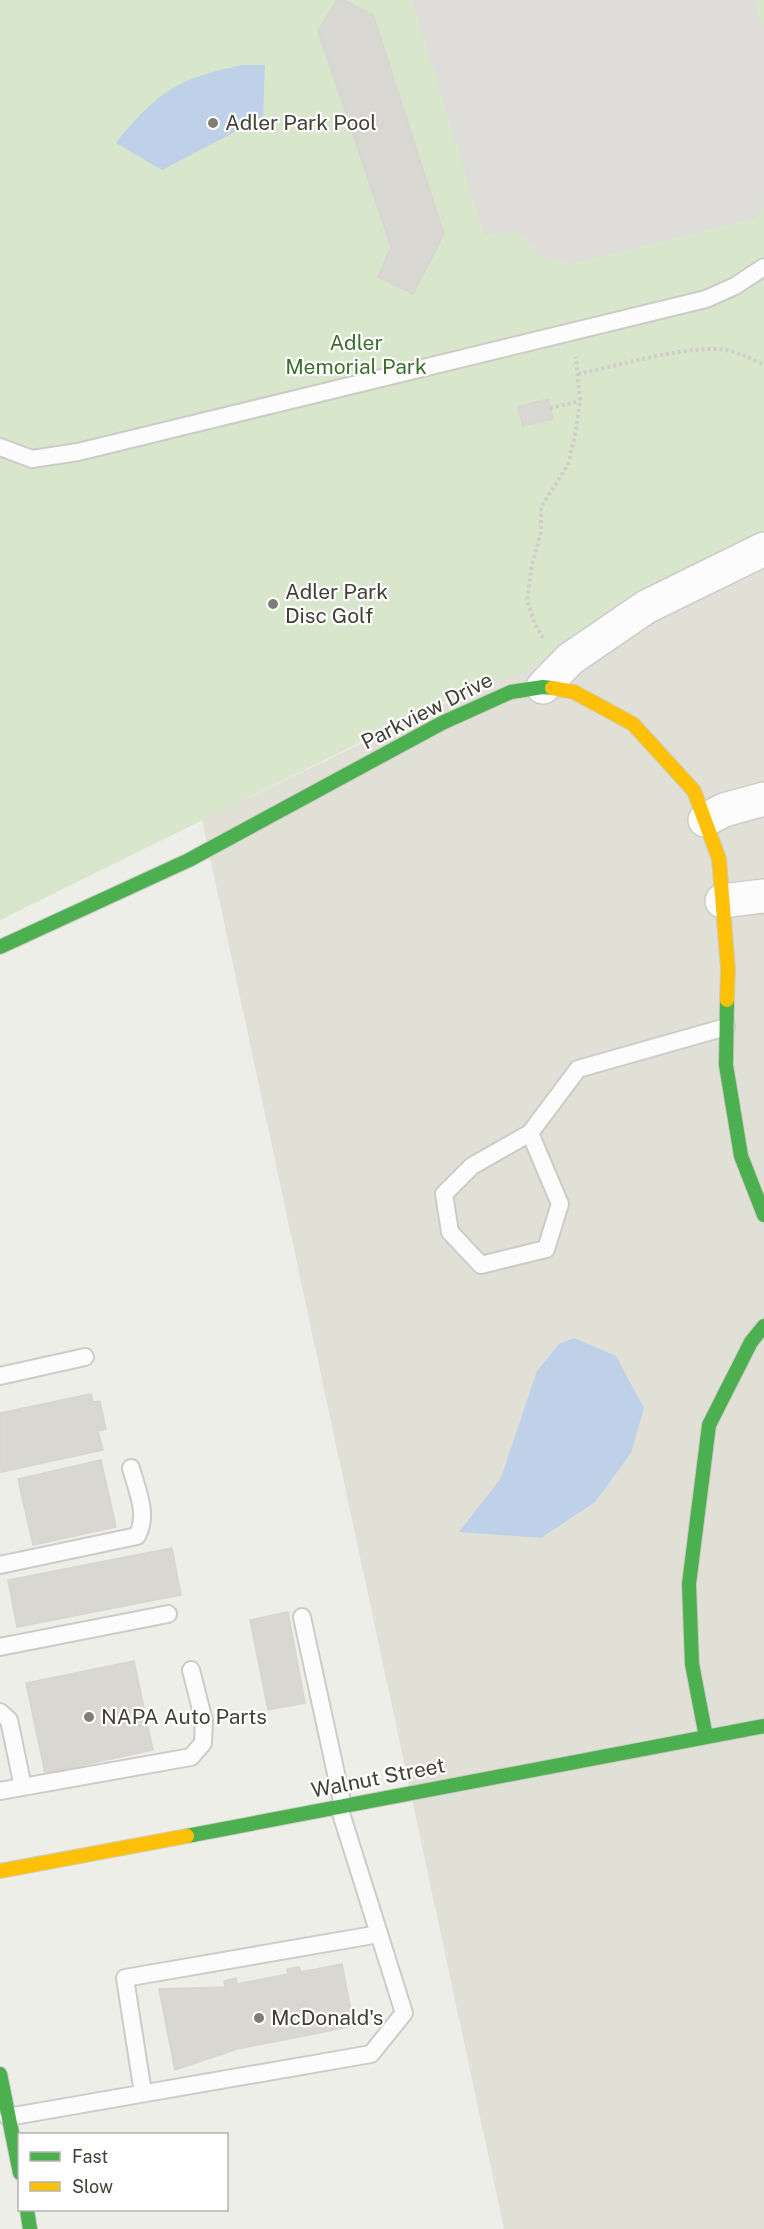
<svg xmlns="http://www.w3.org/2000/svg" width="764" height="2229" font-family="'Public Sans',sans-serif">
<style>
.residential{fill:#e1e0d7}
.green{fill:#d8e7cb}
.parking{fill:#deddd9}
.water{fill:#bed1e8}
.building{fill:#d8d7d1;stroke:#d6d5cf;stroke-width:1.5}
.lines{fill:none;stroke-linecap:round;stroke-linejoin:round}
.lane-casing{stroke:#cccbc7;stroke-width:20}
.street-casing{stroke:#cccbc7;stroke-width:36}
.fast-casing{stroke:#cccbc0;stroke-width:16}
.slow-casing{stroke:#cccbc0;stroke-width:16}
.path{stroke:#cfcecb;stroke-width:4;stroke-dasharray:3 3;stroke-linecap:butt}
.lane{stroke:#fcfcfc;stroke-width:16}
.street{stroke:#fcfcfc;stroke-width:33}
.fast{stroke:#4caf50;stroke-width:14}
.slow{stroke:#ffc107;stroke-width:14}
.poi-dot{fill:#7f7d75;stroke:#fff;stroke-width:2}
.labels{text-anchor:middle;stroke-width:4.5;stroke-linejoin:round;paint-order:stroke}
.poi-label{font-size:21px;fill:#434036;stroke:#fff;text-anchor:start}
.park-label{font-size:21px;fill:#3e6e30;stroke:#fff}
.street-label{font-size:21px;fill:#434036;stroke:#fff}
</style>
<rect width="100%" height="100%" fill="#eeeee9"/>
<path class="residential" d="M764 537V2229H504L202 820 646 607Z"/>
<path class="green" d="M0 0H764V537L571 650 424 711 0 920Z"/>
<path class="parking" d="M412 0H755L764 31V203L757 218 570 264 541 257 517 231 484 235Z"/>
<path class="water" d="M243 65H265L263 117 162 170 116 143C157 92 178 78 243 65Z
M574 1338 616 1356 644 1408 631 1453 595 1502 541 1538 459 1532 501 1478 537 1371 559 1344Z"/>
<path class="building" d="M337 0H344L373 15 444 234 413 294 378 277 391 247 318 31Z
M548 399 553 419 523 426 518 407Z
M91 1394 93 1402 100 1401 106 1429 98 1431 103 1450 1 1472 0 1413Z
M101 1460 116 1527 33 1545 18 1479Z
M172 1548 181 1595 17 1627 8 1580Z
M288 1612 305 1703 268 1710 250 1620Z
M134 1661 153 1750 45 1773 26 1683Z
M342 1964 354 2026 237 2049 175 2070 159 1989 225 1987 224 1981 236 1978 237 1984 288 1974 287 1969 299 1967 301 1972Z"/>
<g class="lines">
<defs>
<path id="lane" d="M0 447 32 459 78 452 706 299 735 286 764 267
M530 1133 560 1204 546 1249 481 1265 450 1232 444 1194 472 1166 530 1133 578 1069 726 1027
M0 1376 85 1357
M0 1565 137 1536C149 1514 137 1491 131 1468
M302 1617 343 1806
M0 1647 168 1614
M0 1712 9 1720 23 1787
M0 1791 191 1757 203 1743 204 1721 191 1670
M143 2093 125 1978 379 1934
M8 2117 371 2054 404 2013 339 1807"/>
<path id="street" d="M543 687 570 659 646 607 764 549
M705 820 724 810 764 799
M722 901 764 896"/>
<path id="fast" d="M0 947 189 860 442 723 511 692 543 687 552 688
M727 1000 726 1065 741 1156 764 1215
M706 1737 692 1664 689 1584 709 1425 751 1342 764 1326
M187 1836 764 1726
M0 2074 20 2173
M27 2210 30 2229"/>
<path id="slow" d="M552 688 574 692 633 724 694 791 719 859 728 969 727 1000
M0 1871 187 1836"/>
</defs>
<use href="#lane" class="lane-casing"/>
<use href="#street" class="street-casing"/>
<use href="#fast" class="fast-casing"/>
<use href="#slow" class="slow-casing"/>
<path class="path" d="M578 374C620 365 670 350 711 349 730 348 748 357 764 365
M550 408 580 401
M543 638 535 624 527 600 532 565 541 532V507L568 465 576 430 580 401 576 357"/>
<use href="#lane" class="lane"/>
<use href="#street" class="street"/>
<use href="#fast" class="fast"/>
<use href="#slow" class="slow"/>
</g>
<g class="poi-dot">
<circle cx="213" cy="123" r="6"/>
<circle cx="273" cy="604" r="6"/>
<circle cx="89" cy="1717" r="6"/>
<circle cx="259" cy="2018" r="6"/>
</g>
<g class="labels">
<g class="poi-label">
<text x="225" y="130">Adler Park Pool</text>
<text x="285" y="599">Adler Park<tspan x="285" dy="24">Disc Golf</tspan></text>
<text x="101" y="1724">NAPA Auto Parts</text>
<text x="271" y="2025">McDonald's</text>
</g>
<g class="park-label">
<text x="356" y="350">Adler<tspan x="356" dy="24">Memorial Park</tspan></text>
</g>
<g class="street-label">
<text transform="translate(427 711) rotate(-27)" y="7">Parkview Drive</text>
<text transform="translate(378 1778) rotate(-11)" y="7">Walnut Street</text>
</g>
</g>
<rect x="18" y="2133" width="210" height="78" fill="#ffffff" stroke="#b4b3af" stroke-width="1.5"/>
<rect x="30" y="2152" width="30" height="9" fill="#4caf50" stroke="#b4b3af" stroke-width="1.5"/>
<text x="72" y="2163" font-size="18" fill="#434036">Fast</text>
<rect x="30" y="2182" width="30" height="9" fill="#ffc107" stroke="#b4b3af" stroke-width="1.5"/>
<text x="72" y="2193" font-size="18" fill="#434036">Slow</text>
</svg>
